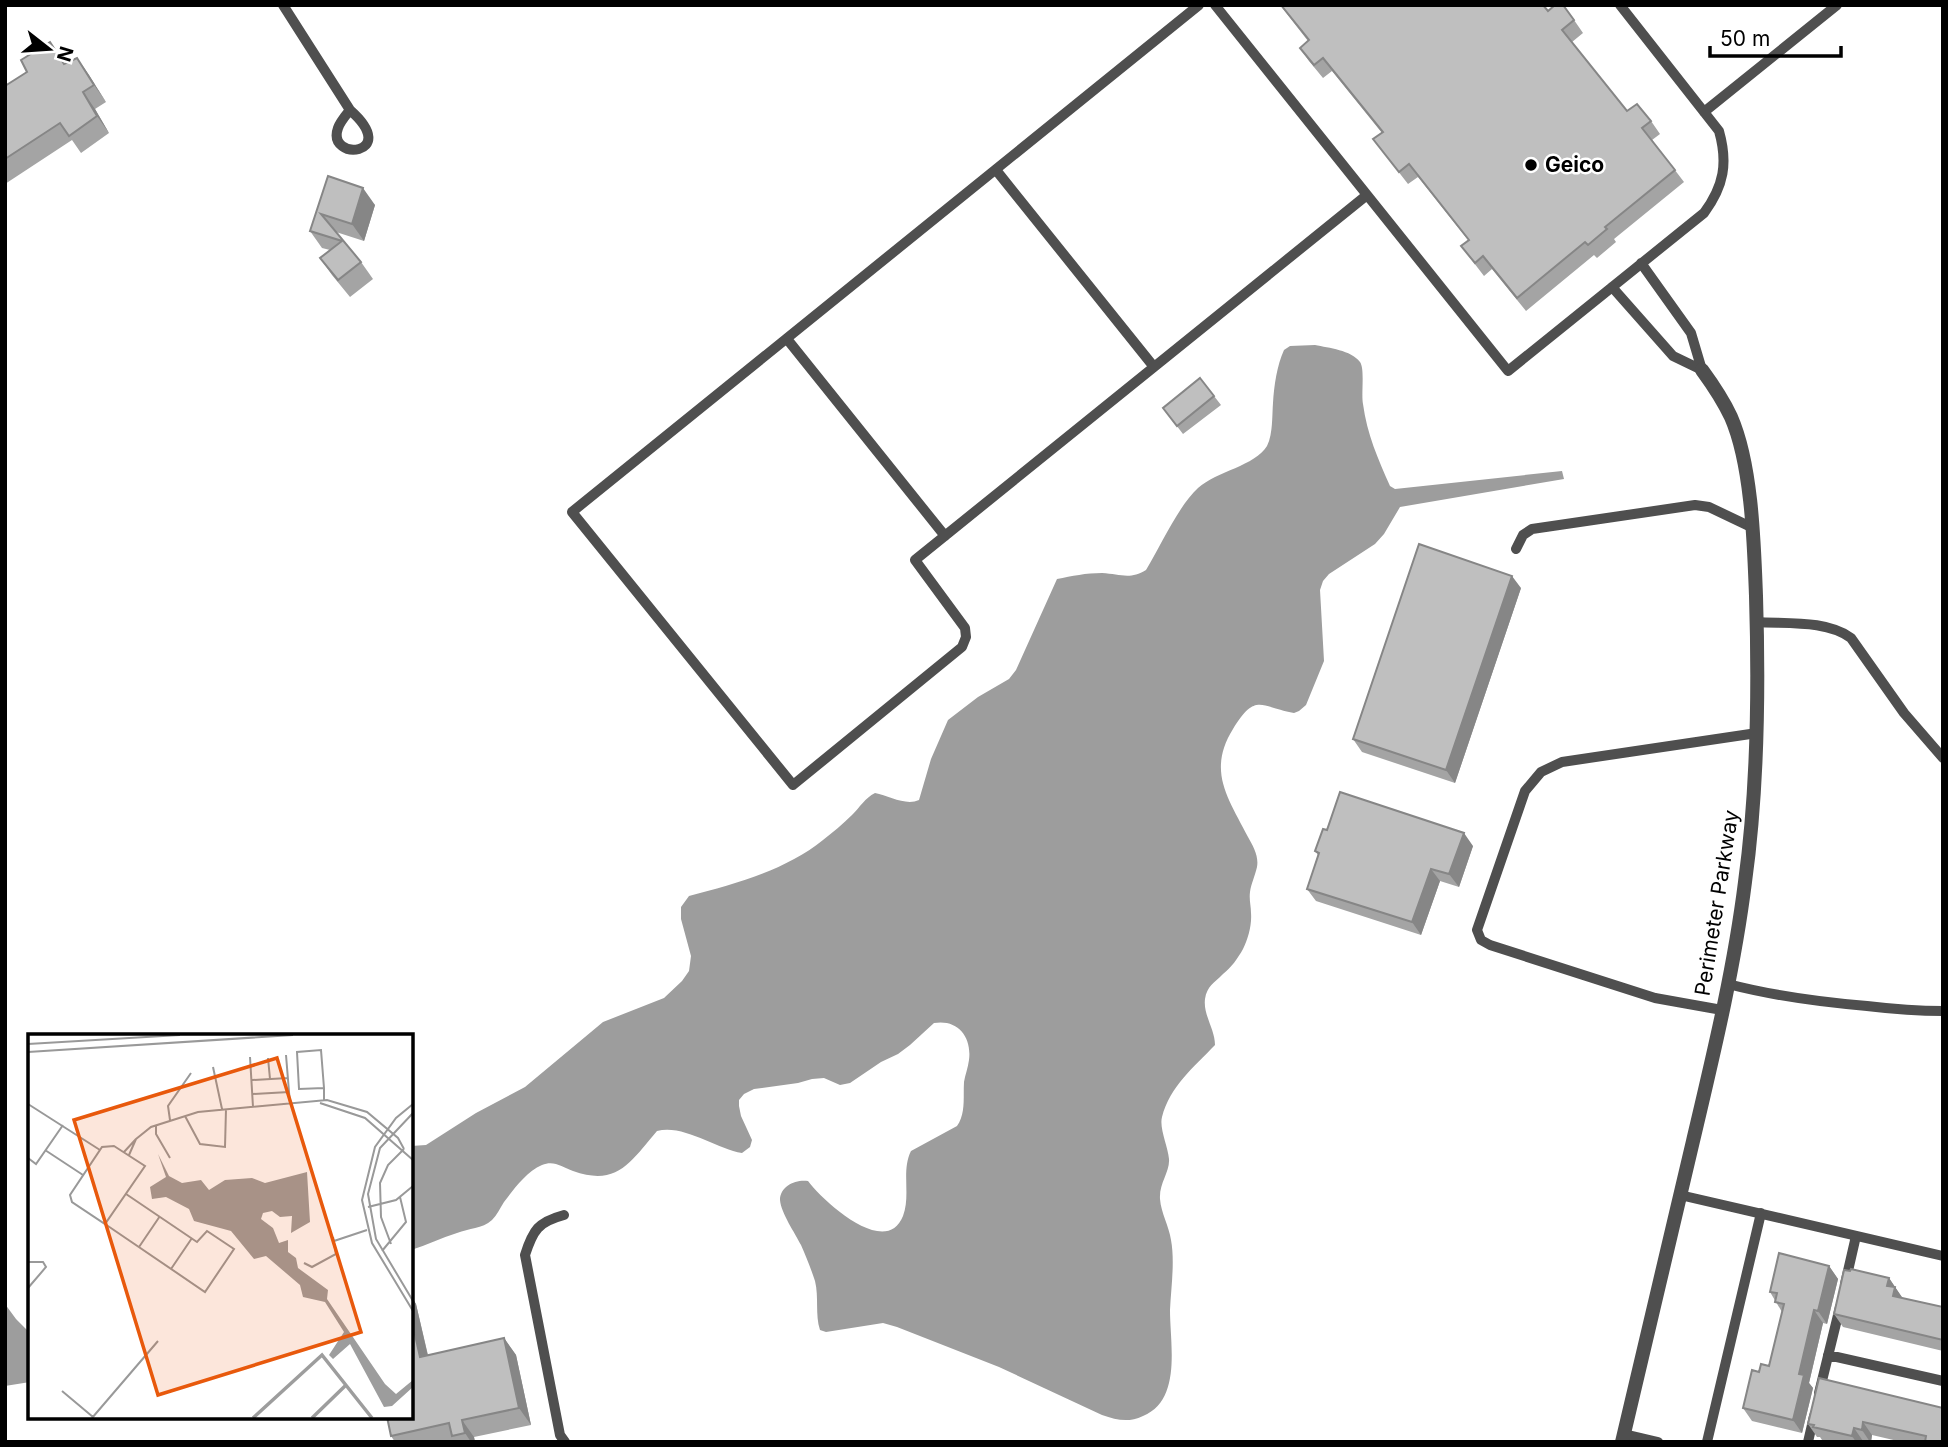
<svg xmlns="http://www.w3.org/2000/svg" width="1948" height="1447" font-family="Inter,sans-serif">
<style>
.water{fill:#9d9d9d}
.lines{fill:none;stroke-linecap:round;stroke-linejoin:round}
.service{stroke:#4f4f4f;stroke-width:10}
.minor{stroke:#4f4f4f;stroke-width:14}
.wall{fill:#a4a4a4}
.shaded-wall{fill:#868686}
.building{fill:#bfbfbf;stroke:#868686;stroke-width:2}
.poi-dot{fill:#000;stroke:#fff;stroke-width:2.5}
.labels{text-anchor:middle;stroke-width:5;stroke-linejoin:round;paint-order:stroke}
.poi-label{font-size:21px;font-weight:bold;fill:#000;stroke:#fff;text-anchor:start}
.street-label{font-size:21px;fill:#000;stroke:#fff}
.inset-river{fill:none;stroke:#9d9d9d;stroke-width:3.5}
.inset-road{fill:none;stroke:#999;stroke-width:2}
.view{fill:#e8590c;fill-opacity:0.15;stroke:#e8590c;stroke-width:3.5}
.inset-edge{fill:none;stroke:#000;stroke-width:3.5}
</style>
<rect width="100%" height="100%" fill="#fff"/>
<path class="water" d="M1315 345C1329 348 1351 350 1360 362 1365 369 1361 394 1363 404 1367 434 1378 459 1390 486L1395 489 1562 471 1564 479 1400 507 1384 534 1375 544 1329 574 1323 581 1320 590 1324 661 1306 705 1299 711 1294 713C1260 707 1256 692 1233 729 1207 771 1228 798 1248 837 1253 846 1259 856 1257 867 1255 876 1251 884 1250 892 1249 900 1251 906 1251 913 1252 925 1248 939 1243 949 1238 958 1231 968 1223 974 1214 983 1207 986 1205 999 1203 1015 1215 1029 1215 1045 1194 1067 1170 1086 1162 1117 1159 1128 1168 1147 1169 1159 1170 1172 1159 1183 1160 1199 1161 1213 1169 1226 1171 1240 1175 1262 1171 1288 1170 1310 1170 1344 1182 1400 1143 1416 1128 1423 1117 1420 1102 1415L999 1367 897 1327 883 1323 826 1332 820 1330C815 1315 819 1297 815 1281 811 1269 806 1256 801 1245 795 1233 781 1213 780 1200 780 1186 796 1179 808 1181 823 1201 886 1259 903 1216 911 1195 901 1171 911 1151L957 1126C966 1113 963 1097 964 1082 965 1075 968 1068 969 1060 972 1037 958 1019 934 1023L910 1045 898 1054 881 1062 850 1083 840 1085 824 1078 812 1079 798 1083 754 1089 744 1094 739 1100V1106L741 1116 752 1140 750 1147 742 1153C716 1149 684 1124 657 1131 631 1161 618 1187 573 1171 562 1167 554 1160 542 1165 526 1172 514 1189 504 1202 500 1208 497 1215 492 1220 482 1229 469 1228 457 1233 441 1238 427 1245 411 1250V1146L426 1145 476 1113 525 1087 603 1022 664 998 682 981 689 971 691 956 681 919V907L689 896C735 884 786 870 823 840 833 832 843 824 852 815 860 807 865 798 875 793 889 796 906 806 919 800L931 759 948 720 978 697 1009 679 1016 670 1057 579C1072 576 1086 573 1102 573 1120 574 1130 580 1146 570 1160 547 1179 505 1198 488 1217 471 1255 466 1267 446 1273 434 1272 416 1273 403 1274 386 1277 365 1284 350L1290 346Z
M5 1304 16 1319 30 1333V1382L5 1386Z"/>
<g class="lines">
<path class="service" d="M283 5 350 110
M1199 5 572 512 793 785 962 647 966 637 965 628 915 560 1367 195
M1215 5 1508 371 1704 213C1724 186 1728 163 1719 131L1620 5
M350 110C402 156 326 162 338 128 340 122 346 115 350 110Z
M1704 112 1837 5
M996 170 1154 367
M1612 287 1673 356 1702 370 1691 333 1641 263
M787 339 945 536
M1516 549 1523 535 1532 529 1695 505 1709 507 1751 527
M1757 622C1786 624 1827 620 1851 638L1904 713 1943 758
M1728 984C1774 996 1820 1002 1867 1006 1892 1009 1917 1011 1943 1011
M1722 1010 1655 998 1490 945 1481 940 1477 930 1525 791 1541 772 1562 762 1757 733
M1680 1195 1943 1256
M564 1215C538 1222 533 1230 525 1255L560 1435 565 1442
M1845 1284 1856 1236
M1828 1355 1943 1381
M1819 1393 1840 1307
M1624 1434 1658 1442
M1707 1442 1761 1213
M1808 1442 1814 1416"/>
<path class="minor" d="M1622 1442C1646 1342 1669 1241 1693 1141 1713 1056 1734 970 1745 882 1758 788 1759 692 1756 596 1754 544 1752 465 1731 417 1723 400 1713 385 1702 370"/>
</g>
<path class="wall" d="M1280 5H1543L1548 11 1574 20 1583 33 1572 42 1627 111 1651 121 1660 134 1652 140 1684 182 1614 239 1616 242 1597 258 1594 255 1526 311 1492 269 1484 276 1461 246 1468 240 1418 177 1408 184 1373 139 1382 133 1332 71 1323 78 1309 61 1300 48 1308 41Z
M77 58 106 102 95 109 109 133 81 153 72 140 5 184V86L65 64Z
M328 176 375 205 364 241 336 232 361 262 373 279 350 297 332 275 320 258 330 250 322 248 310 231Z
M1214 396 1221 405 1183 434 1163 408Z
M1521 588 1455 783 1362 752 1353 739Z
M1327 830 1473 846 1459 887 1440 881 1421 935 1316 901 1307 889 1318 855 1315 851Z
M1829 1266 1838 1279 1827 1324 1823 1323 1809 1383 1813 1388 1802 1433 1752 1421 1743 1408 1759 1372 1769 1366 1782 1312 1770 1292Z
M1889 1278 1902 1298 1943 1307V1351L1843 1327 1834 1314Z
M411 1296 416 1304 428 1355 504 1338 516 1355 531 1425 474 1437 475 1442H395L391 1436 411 1417Z
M1819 1378 1943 1442H1902L1872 1435 1871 1442H1830L1822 1440 1820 1437H1817L1808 1424Z"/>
<path class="shaded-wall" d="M77 58 89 75 106 102 94 85Z
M83 92 95 109 109 133 97 116Z
M363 188 375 205 364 241 352 224Z
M1512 576 1521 588 1455 783 1446 770Z
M1464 833 1473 846 1459 887 1449 874Z
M1431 869 1440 881 1421 935 1412 922Z
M1829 1266 1838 1279 1827 1324 1818 1311Z
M1889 1278 1904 1300 1902 1309 1887 1286Z
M411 1296 416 1304 432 1374 420 1357 411 1317Z
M1814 1310 1823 1323 1809 1383 1813 1388 1802 1433 1793 1420 1799 1374Z
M504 1338 516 1355 531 1425 519 1408Z
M462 1420 474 1437 475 1442H471L465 1433Z
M1863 1422 1872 1435 1871 1442H1870L1862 1430Z
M1854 1428 1863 1441V1442H1856L1852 1436Z"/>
<path class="building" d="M1281 5H1543L1548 11 1555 5H1563L1574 20 1562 30 1627 111 1637 104 1651 121 1642 128 1675 170 1605 227 1607 229 1588 245 1585 242 1517 298 1483 256 1475 263 1461 246 1469 240 1409 164 1399 172 1373 139 1383 132 1323 58 1314 65 1300 48 1309 40Z
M50 42 64 64 77 58 94 85 83 92 97 116 69 136 60 123 5 159V86L27 72 21 60Z
M328 176 363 188 352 224 321 214 361 262 338 280 320 258 342 241 310 231Z
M1200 378 1214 396 1177 426 1163 408Z
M1419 544 1512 576 1446 770 1353 739Z
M1340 792 1464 833 1449 874 1431 869 1412 922 1307 889 1319 853 1315 851 1323 829 1327 830Z
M1779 1253 1829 1266 1818 1311 1814 1310 1799 1374 1804 1375 1793 1420 1743 1408 1752 1370 1759 1372 1761 1364 1769 1366 1784 1304 1775 1302 1777 1293 1770 1292Z
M1851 1269 1889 1278 1887 1286 1895 1287 1893 1296 1943 1307V1340L1834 1314 1844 1270 1850 1271Z
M411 1317 420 1357 504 1338 519 1408 462 1420 465 1433 452 1436 449 1423 391 1436 387 1417H411Z
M1819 1378 1943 1408V1442H1925L1926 1436 1863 1422 1862 1430 1854 1428 1852 1436 1813 1427 1814 1425 1808 1424Z"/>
<circle class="poi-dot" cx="1531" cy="165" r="7"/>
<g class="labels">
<g class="poi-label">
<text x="1545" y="172">Geico</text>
</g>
<g class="street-label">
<text transform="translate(1717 903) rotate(-81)" y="7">Perimeter Parkway</text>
</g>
</g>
<g transform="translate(28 1034)">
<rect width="385" height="385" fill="#fff"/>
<path d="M130 120 141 142 154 149 173 146 181 156 197 146 224 144 237 149 279 138 282 188 263 199 264 182 252 183 244 177 235 179 233 185 245 194 251 209 260 206V218L268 224 270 234 300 256 299 265 357 350 368 360 385 346V353L364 372 356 373 322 310 305 325 301 321 316 298 297 268 275 263 272 251 238 222 226 225 203 197 166 187 161 175 138 163 124 165 122 153 138 143Z" fill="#9d9d9d"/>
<path class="inset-river" d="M225 384 294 321 344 384M284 384 317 352"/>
<path class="inset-road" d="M0 10 152 1M0 18 265 1M258 21 262 70M222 23 225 73M240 24 242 45M185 33 194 75M224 46 260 44M296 54 271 55 269 18 293 16 296 54V67M225 60 261 58M292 69 337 84 385 126M0 70 72 116M385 70 368 84 347 113 334 166 344 209 385 277M385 79 352 114 340 160 348 205 385 267M157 82 172 110 197 113 198 75M142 86 140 72 163 39M128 91V100L142 124M108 105 123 93 170 78 299 66 339 78 370 104 376 115M86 112 117 132 77 190 44 168 42 161 74 113ZM17 116 55 141M96 118 108 105 101 121M0 124 8 130 35 91M340 173 368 166 385 152M77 190 177 258 206 215 179 197 169 208 98 160M306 207 339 196M363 210 353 183 352 149 360 131 376 115M111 213 132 182M354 217 378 188 372 163M0 228H15L18 233 0 254M276 229 284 233 308 220 305 203M143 235 164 204M34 357 65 383M64 384 130 307"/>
<path class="view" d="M249 24 333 298 130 361 46 86Z"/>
<rect width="385" height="385" class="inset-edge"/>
</g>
<rect width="1948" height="1447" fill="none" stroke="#000000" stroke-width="14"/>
<g transform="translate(49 49) rotate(107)" stroke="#ffffff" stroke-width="5" paint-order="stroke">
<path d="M0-5L12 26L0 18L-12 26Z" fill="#000000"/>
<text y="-10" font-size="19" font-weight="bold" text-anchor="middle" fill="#000000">N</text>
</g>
<path d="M1710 46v10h131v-10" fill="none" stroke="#000000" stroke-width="3.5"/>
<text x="1720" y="46" font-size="21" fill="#000000" stroke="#ffffff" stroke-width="5" paint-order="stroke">50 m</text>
</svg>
